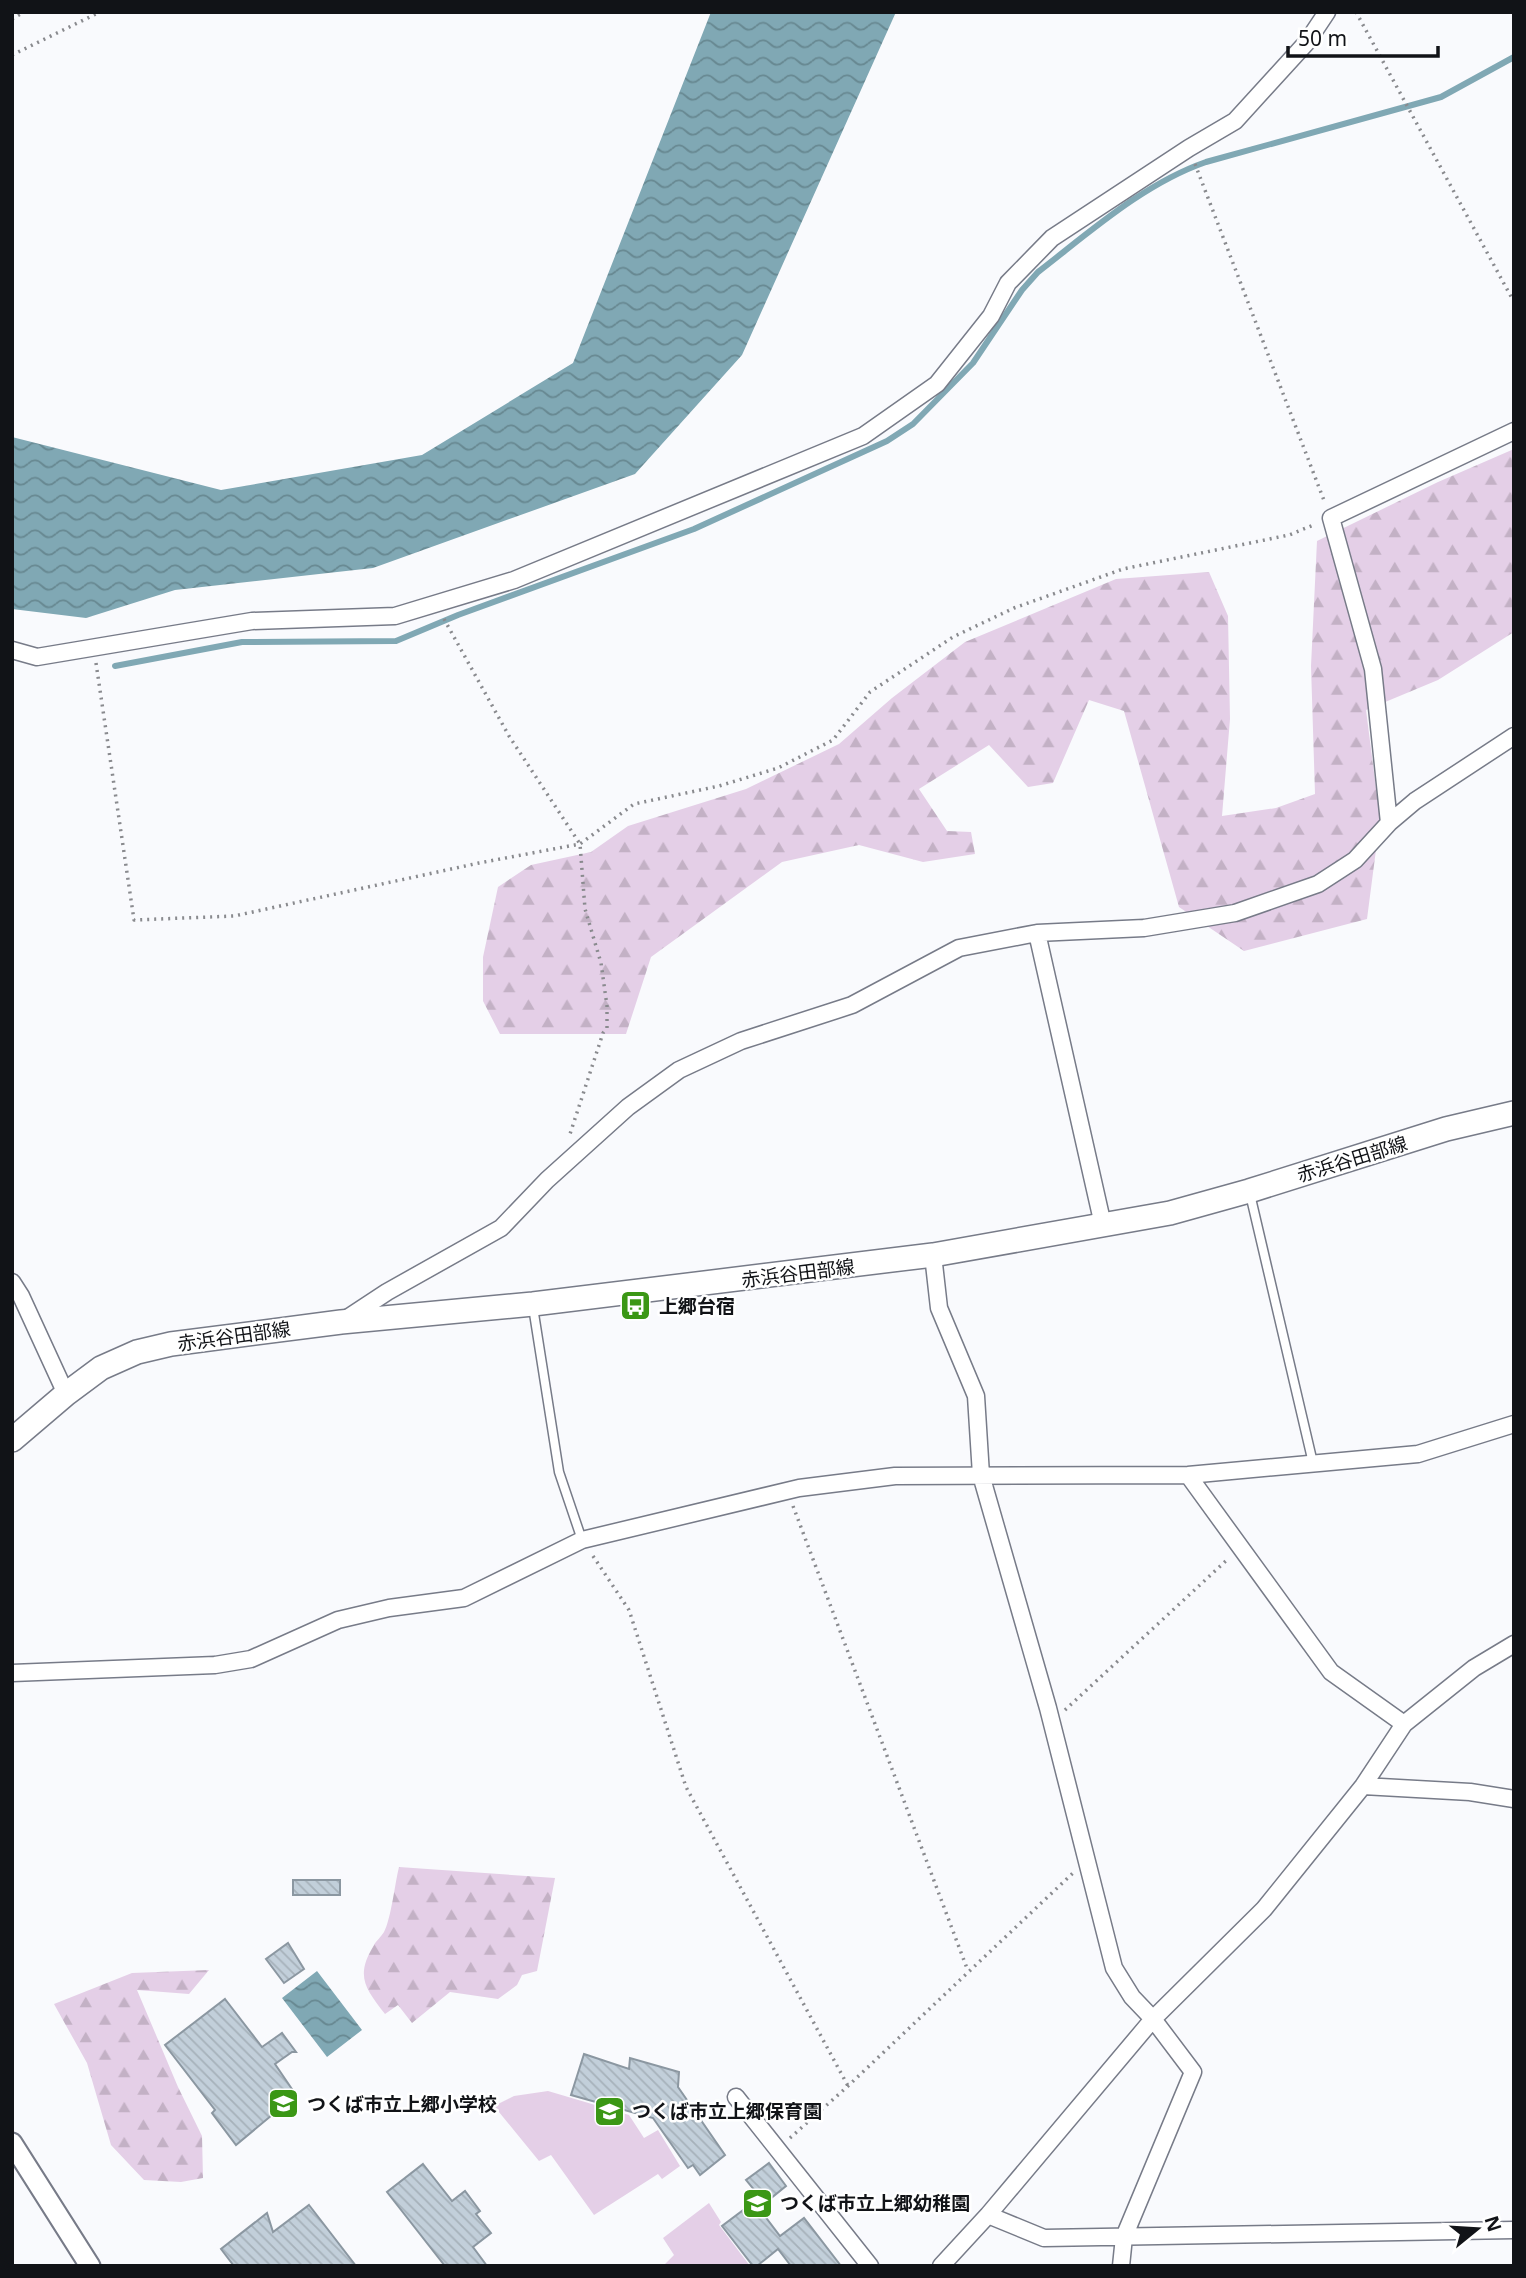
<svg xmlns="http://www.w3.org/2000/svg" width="1526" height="2278" font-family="'Noto Sans','Noto Sans JP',sans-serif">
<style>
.green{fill:#e4cfe7}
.forest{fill:url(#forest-firs)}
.water{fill:url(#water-waves)}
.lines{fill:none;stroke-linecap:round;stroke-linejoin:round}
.stream{stroke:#80a8b4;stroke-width:6}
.building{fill:url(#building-back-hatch);stroke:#8b97a1;stroke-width:2}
.service-casing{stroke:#777b88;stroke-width:11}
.minor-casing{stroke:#777b88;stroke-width:19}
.tertiary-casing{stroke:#777b88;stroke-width:23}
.secondary-casing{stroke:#777b88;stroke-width:26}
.path{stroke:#898a8e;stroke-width:3.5;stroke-dasharray:2 5;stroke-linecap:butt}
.service{stroke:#fff;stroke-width:8}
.minor{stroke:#fff;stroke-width:16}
.tertiary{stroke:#fff;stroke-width:19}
.secondary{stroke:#fff;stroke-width:23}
.labels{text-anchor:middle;stroke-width:5;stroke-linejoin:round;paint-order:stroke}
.street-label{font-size:19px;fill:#111317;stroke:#fff}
.poi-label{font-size:19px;font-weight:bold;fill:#111317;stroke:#fff;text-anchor:start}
</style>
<defs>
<pattern id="forest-firs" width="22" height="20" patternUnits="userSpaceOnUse" patternTransform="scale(1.75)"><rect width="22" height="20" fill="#e4cfe7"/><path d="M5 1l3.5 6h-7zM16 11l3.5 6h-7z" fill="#c3b1c5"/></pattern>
<pattern id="water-waves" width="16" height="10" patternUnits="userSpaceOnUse" patternTransform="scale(1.75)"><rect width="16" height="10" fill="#80a8b4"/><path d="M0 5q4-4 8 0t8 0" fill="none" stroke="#678891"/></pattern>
<pattern id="building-back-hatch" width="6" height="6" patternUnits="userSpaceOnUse" patternTransform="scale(1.75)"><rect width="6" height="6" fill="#c2cfda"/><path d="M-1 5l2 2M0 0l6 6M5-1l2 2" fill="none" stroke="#a6b1ba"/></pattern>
</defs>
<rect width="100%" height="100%" fill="#f9fafd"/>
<path class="green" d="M548 2091 629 2115 644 2138 658 2130 680 2166 662 2179 658 2174 594 2215 551 2155 539 2161 494 2106 514 2096Z
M709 2203 721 2222 719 2225 750 2266H663L674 2255 663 2238Z"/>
<path class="forest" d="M1514 449V632L1438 680 1366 710 1380 819 1367 919 1244 951 1179 907 1124 711 1089 700 1053 783 1028 787 989 745 919 789 947 831 971 832 975 854 923 862 859 845 782 862 651 957 626 1034H500L483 1001V957L498 887 531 865 591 852 628 826 746 789 839 744 892 698 965 642 1116 579 1209 572 1228 616 1230 719 1222 816 1276 808 1315 794 1311 666 1317 541 1438 482Z
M399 1867 555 1878 537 1971 522 1975 517 1985 498 1999 450 1992 412 2023 398 2005 385 2014C365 1988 355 1976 374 1945 376 1941 381 1937 384 1932 391 1919 395 1883 399 1867Z
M209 1970 189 1994 137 1990 178 2087 202 2136 203 2178 181 2182 144 2180 111 2145 87 2063 54 2004 132 1973Z"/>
<path class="water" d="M711 12H896L742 355 635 474 373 568 175 590 86 618 12 609V437L221 490 422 455 573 363Z
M317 1971 362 2030 327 2057 282 1998Z"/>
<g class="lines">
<path class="stream" d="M115 666 242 642 396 641 458 615 694 529 887 441 913 424 973 363 1022 290 1038 272C1090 232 1143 184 1206 162L1441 97 1514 57"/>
</g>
<path class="building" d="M293 1880H340V1895H293Z
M288 1943 304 1969 284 1983 266 1959Z
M225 1999 262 2047 282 2033 296 2052H292L275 2064 296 2095 236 2145 212 2113 215 2110 165 2045Z
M584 2054 629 2069 630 2058 679 2072 678 2087 725 2155 700 2175 693 2165 688 2168 653 2118 571 2095Z
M769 2163 786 2186 765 2203 746 2180Z
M423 2164 452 2201 465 2191 480 2211 476 2214 491 2233 473 2247 487 2266H445L387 2192Z
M754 2202 780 2236 804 2218 841 2266H791L778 2249 757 2266H753L722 2226Z
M309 2205 356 2266H234L221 2249 267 2213 273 2232Z"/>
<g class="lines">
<defs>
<path id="service" d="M1250 1194 1313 1463
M533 1307 559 1472 582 1540"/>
<path id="minor" d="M12 650 37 657 252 621 395 616 514 580 863 436 937 384 991 316 1008 283 1052 238 1189 148 1235 121 1307 42 1327 12
M1389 823 1373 669 1331 518 1514 431
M1037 933 1103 1225
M933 1255 939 1308 976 1396 981 1475 1048 1708 1114 1968 1132 1997 1153 2019 1193 2072 1124 2237 1121 2266
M12 1282 21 1296 66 1394
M346 1319 387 1292 501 1228 547 1180 628 1107 679 1070 741 1041 852 1005 959 948 1037 933 1144 928 1235 913 1318 884 1355 860 1389 823 1415 801 1514 736
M1188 1475 1331 1672 1404 1724
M12 1673 215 1665 251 1659 338 1620 389 1608 464 1598 582 1540 799 1488 895 1476 1188 1475 1418 1454 1514 1424
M1363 1786 1470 1792 1514 1799
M736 2097 870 2266
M988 2215 1044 2238 1514 2230
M941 2266 988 2215 1153 2019 1264 1909 1363 1786 1404 1724 1474 1668 1514 1644"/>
<path id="tertiary" d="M12 2143 90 2266"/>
<path id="secondary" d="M12 1440 66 1394 101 1368 137 1352 171 1344 341 1322 533 1304 933 1255 1170 1213 1249 1191 1446 1129 1514 1113"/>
</defs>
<use href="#service" class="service-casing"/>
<use href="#minor" class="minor-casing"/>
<use href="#tertiary" class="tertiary-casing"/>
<use href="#secondary" class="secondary-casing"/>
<path class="path" d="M1356 12 1514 302
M12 19 24 12
M12 55 100 12
M1195 164 1325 503
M444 619 509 736 580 844 585 909 601 963 607 1006V1028L603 1033 570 1134
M96 663 134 920 234 916 479 863 580 844 634 804 719 786 778 768 833 740 870 692 953 637 1014 608 1123 569 1289 535 1316 524
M793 1506 968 1971
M593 1556 629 1610 686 1787 848 2086
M1065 1710 1229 1558
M790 2138 848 2086 1073 1873"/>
<use href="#service" class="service"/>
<use href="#minor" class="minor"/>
<use href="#tertiary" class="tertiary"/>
<use href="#secondary" class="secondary"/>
</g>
<defs>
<symbol id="bus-square" viewBox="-11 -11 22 22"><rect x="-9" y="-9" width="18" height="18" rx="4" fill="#3b9715" stroke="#fff"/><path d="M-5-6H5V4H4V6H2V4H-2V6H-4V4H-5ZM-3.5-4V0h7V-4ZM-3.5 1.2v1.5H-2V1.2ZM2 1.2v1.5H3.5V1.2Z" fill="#fff"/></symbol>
<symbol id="school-square" viewBox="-11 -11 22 22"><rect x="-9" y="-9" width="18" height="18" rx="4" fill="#3b9715" stroke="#fff"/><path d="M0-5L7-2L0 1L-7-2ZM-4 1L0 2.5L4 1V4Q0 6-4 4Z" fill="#fff"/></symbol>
</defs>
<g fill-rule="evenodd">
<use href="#bus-square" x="618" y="1288" width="35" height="35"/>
<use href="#school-square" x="266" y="2086" width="35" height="35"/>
<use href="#school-square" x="592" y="2094" width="35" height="35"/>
<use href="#school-square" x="740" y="2186" width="35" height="35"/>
</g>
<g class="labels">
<g class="street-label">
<text transform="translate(1352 1159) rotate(-17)" y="7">赤浜谷田部線</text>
<text transform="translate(798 1273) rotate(-7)" y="7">赤浜谷田部線</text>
<text transform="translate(234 1336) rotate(-8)" y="7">赤浜谷田部線</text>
</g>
<g class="poi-label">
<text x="659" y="1313">上郷台宿</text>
<text x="307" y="2111">つくば市立上郷小学校</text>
<text x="632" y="2118">つくば市立上郷保育園</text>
<text x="780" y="2210">つくば市立上郷幼稚園</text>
</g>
</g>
<rect width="1526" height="2278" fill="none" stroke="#111317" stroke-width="28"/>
<g transform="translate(1477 2229) rotate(72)" stroke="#ffffff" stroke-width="5" paint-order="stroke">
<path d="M0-5L12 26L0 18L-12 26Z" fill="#111317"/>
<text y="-10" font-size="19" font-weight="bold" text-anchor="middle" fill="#111317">N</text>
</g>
<path d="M1288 46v10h150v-10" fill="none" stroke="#111317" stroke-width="3.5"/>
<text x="1298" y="46" font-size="21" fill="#111317" stroke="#ffffff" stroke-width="5" paint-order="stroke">50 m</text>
</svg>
